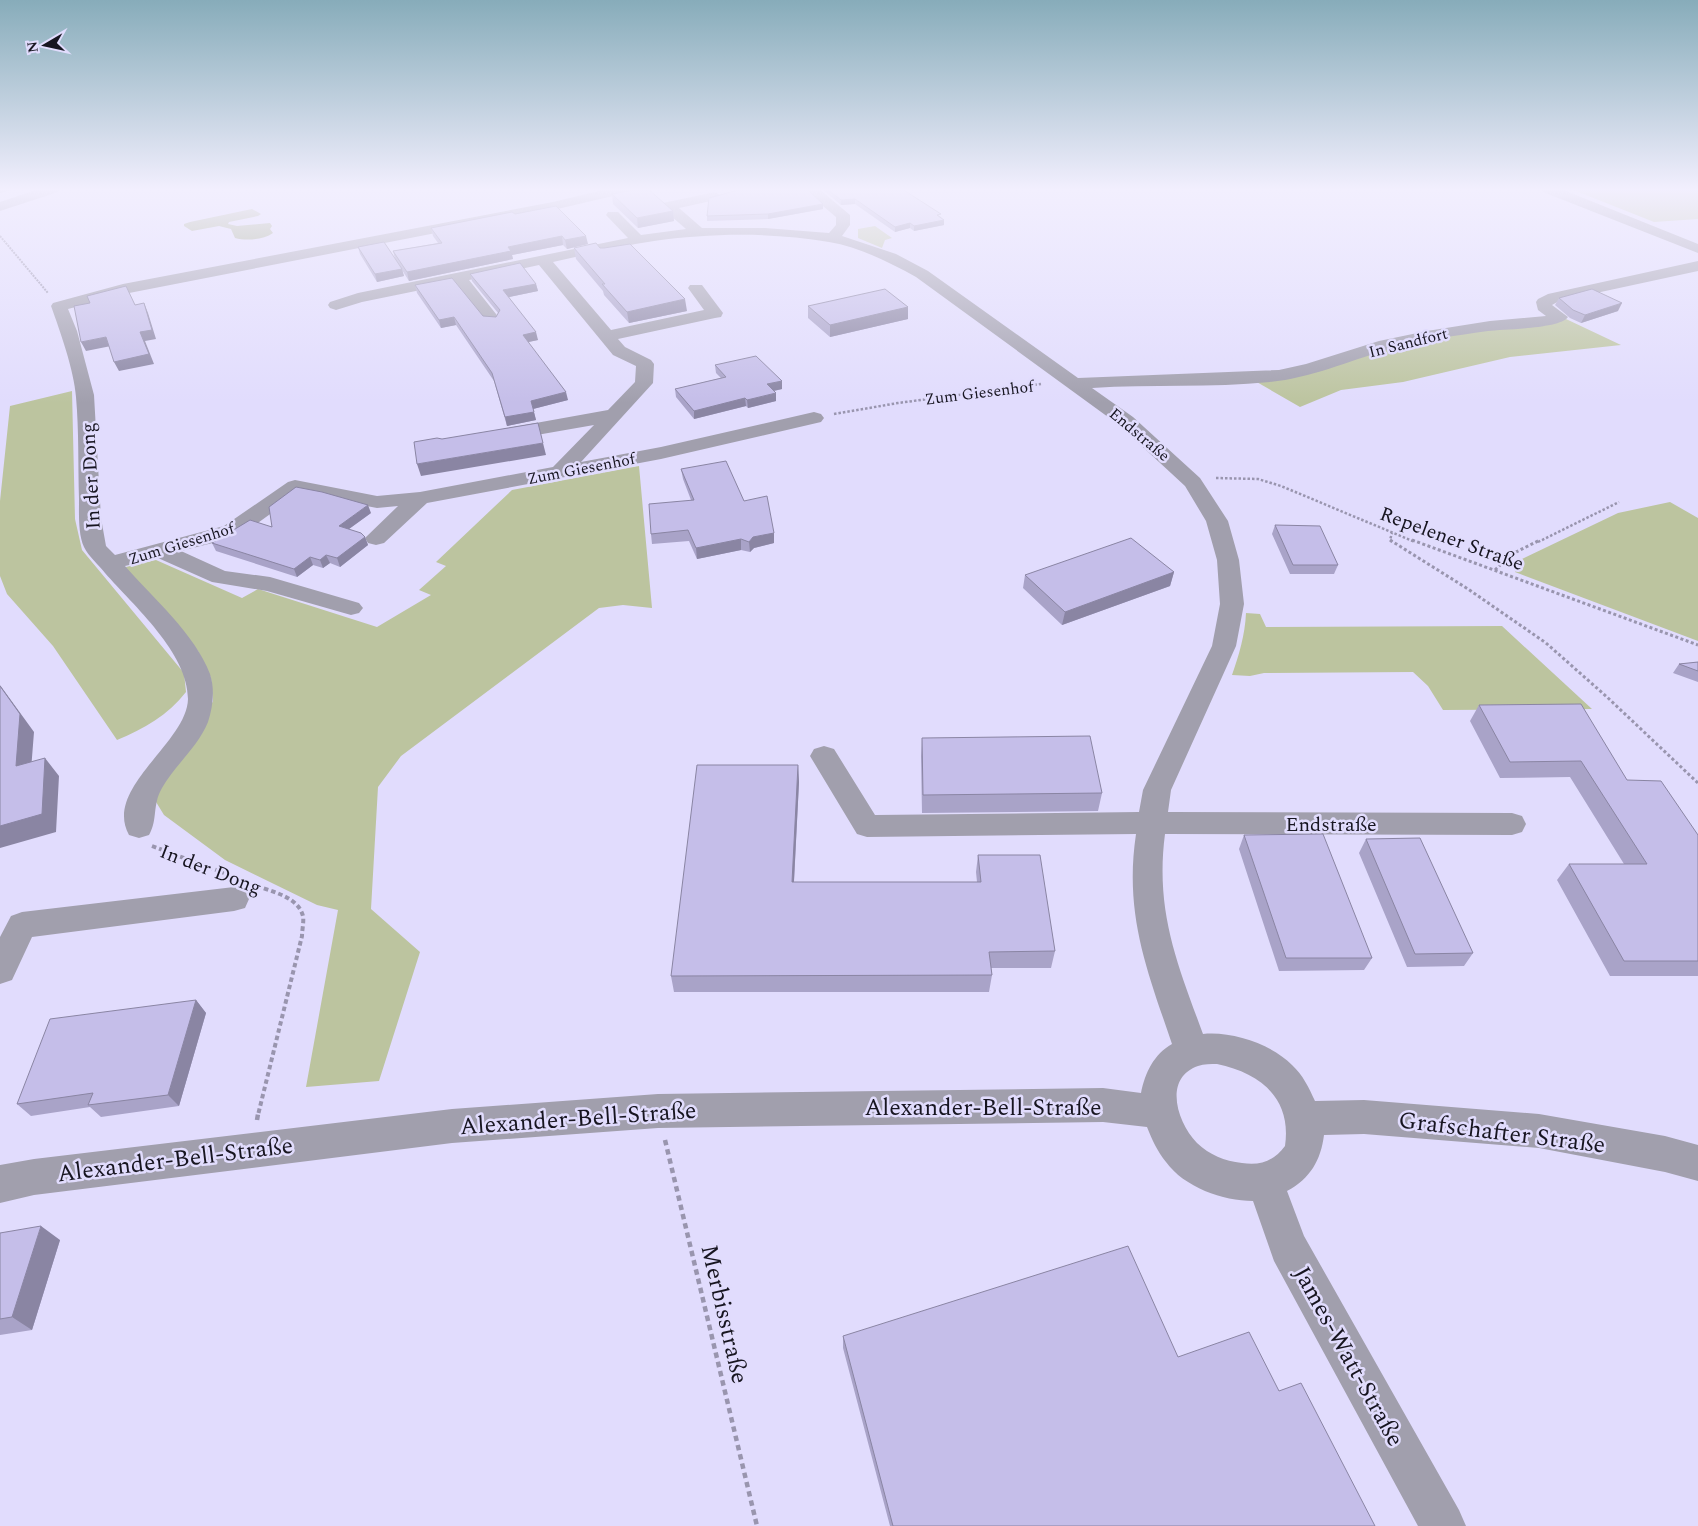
<svg xmlns="http://www.w3.org/2000/svg" width="1698" height="1526" font-family="Spectral,serif">
<style>
.green{fill:#bcc49f}
.water{fill:#97a076}
.lines{fill:none;stroke-linecap:round;stroke-linejoin:round}
.path-far4{stroke:#9995ae;stroke-width:2;stroke-dasharray:2 1;stroke-linecap:butt}
.path-far3{stroke:#9995ae;stroke-width:2.5;stroke-dasharray:2.5 2;stroke-linecap:butt}
.path-far2{stroke:#9995ae;stroke-width:3;stroke-dasharray:3 2.5;stroke-linecap:butt}
.path-far1{stroke:#9995ae;stroke-width:4;stroke-dasharray:4.5 3;stroke-linecap:butt}
.path{stroke:#9995ae;stroke-width:4.5;stroke-dasharray:5.5 4;stroke-linecap:butt}
.minor{fill:#a19fad;fill-rule:evenodd}
.wall{fill:#a9a3c8}
.shaded-wall{fill:#8a85a3}
.building{fill:#c5bee9;stroke:#8a85a3}
.labels{text-anchor:middle;stroke-width:5;stroke-linejoin:round;paint-order:stroke}
.far-street-label{font-size:16px;fill:#171520;stroke:#e1dcfd}
.street-label{font-size:20px;fill:#171520;stroke:#e1dcfd}
.near-street-label{font-size:24px;fill:#171520;stroke:#e1dcfd}
</style>
<rect width="100%" height="100%" fill="#e1dcfd"/>
<path class="green" d="M1571 189H1698V219L1654 222Z
M875 226 892 238 885 240 882 248 858 238V229Z
M1566 319 1621 345 1510 357 1403 382 1341 390 1300 407 1255 381 1445 334 1557 322Z
M72 391 75 519 82 550 184 673 186 692C168 715 144 729 117 740L53 646 7 594 0 576V501L10 406Z
M639 466 652 608 623 605 599 608 401 756 378 787 371 909 420 952 379 1081 306 1087 338 910 317 905 225 860 164 815 153 797 193 742 213 701 211 678 198 651 124 576 126 567 156 560 242 598 258 589 377 627 431 595 419 590 446 566 436 562 512 490Z
M1670 502 1698 518V641L1515 572 1520 560 1618 513Z
M1246 613 1260 614 1266 627 1502 626 1592 709 1443 710 1428 686 1413 672 1264 673 1250 676 1232 675C1239 655 1245 635 1246 613Z"/>
<path class="water" d="M252 209 261 214 258 216 229 222 228 224 237 226 270 223 272 226 270 229 273 233C263 240 246 241 235 238L231 229 219 226 192 231 184 226V224L190 222Z"/>
<g class="lines">
<path class="path-far4" d="M0 236 48 293"/>
<path class="path-far3" d="M834 414 898 403 1041 384
M1216 478 1258 479 1281 486 1415 542
M1392 542 1390 540 1392 533
M1538 542 1619 502"/>
<path class="path-far2" d="M1390 540 1468 589 1546 643 1607 697 1698 783
M1412 540 1698 645
M1495 570 1512 554 1540 540"/>
<path class="path-far1" d="M152 846 224 873
M257 886C273 892 298 897 303 916 304 922 302 930 302 936L258 1115"/>
<path class="path" d="M257 1120 258 1114
M665 1140 757 1526"/>
<path class="minor" d="M39 189H60L58 192 0 211V202Z
M607 189H632L630 192 553 210 124 294 68 309 77 331 94 395 101 518 106 546 115 555 224 526 288 482 295 480 377 496 420 492 553 467 594 425 503 441 496 439 493 435 496 431 503 429 608 410 635 382 636 366 613 355 539 265 469 280 500 319 498 323H486L455 283 362 302 336 310 330 308 328 305 330 302 358 293 628 238 606 215 608 212H618L641 235 686 229 663 209 661 206 663 203 715 192 722 196 720 199 679 208 702 228H765L829 233 836 225V217L803 189H819L850 215V225L842 236 896 254 928 271 1078 378 1279 370 1306 364 1379 341 1427 331 1490 321 1546 316 1538 310 1536 302 1538 299 1548 294 1698 261V271L1559 301 1552 305 1568 317C1560 329 1504 329 1488 331 1454 336 1420 340 1387 350 1348 361 1311 378 1270 382 1211 388 1151 384 1092 388L1133 417 1200 478 1228 521 1239 560 1244 604 1236 646 1171 790 1168 812 1512 813 1522 816 1526 824 1522 832 1512 835 1165 834C1155 911 1177 963 1203 1034 1232 1031 1271 1044 1292 1065 1303 1075 1309 1088 1315 1101L1364 1100 1539 1114 1665 1136 1698 1145V1181L1665 1172 1539 1148 1364 1134 1324 1135C1321 1160 1310 1179 1287 1191L1304 1236 1459 1510 1466 1526H1418L1274 1261 1253 1201C1223 1201 1184 1187 1166 1162 1158 1152 1152 1140 1147 1127L1103 1122 658 1128 452 1143 34 1195 0 1203V1165L34 1159 452 1109 658 1094 1103 1088 1141 1093C1145 1073 1154 1054 1172 1044 1147 970 1124 914 1136 834L867 837 857 834 810 756 814 749 824 746 834 749 875 815 1139 812 1143 790 1212 646 1220 604 1217 560 1206 521 1185 486 1119 425 916 277C889 262 859 247 829 242 772 232 710 233 654 241 620 246 586 255 553 262L611 330 704 310 688 288 690 285H702L723 313 721 317 715 318 618 339 625 347 651 360 654 364 653 383 581 462 661 447 814 412 821 414 824 418 821 422 661 459 427 503 384 543 376 545 368 543 365 538 398 506 377 508 299 493 240 536 181 551 225 571 270 577 359 603 363 608 359 613 351 615 267 591 212 582 158 558 125 566C153 598 195 634 210 674 215 689 213 707 208 722 198 747 175 765 162 788 152 805 158 820 149 835L139 838 129 835C103 788 187 743 188 699 188 653 134 606 105 573 99 565 89 557 84 547 78 534 79 514 79 499 78 465 79 431 76 397 74 370 60 331 51 306L53 303 123 284 553 202ZM1217 1064C1260 1073 1292 1098 1285 1146 1274 1161 1260 1166 1242 1163 1224 1161 1210 1155 1197 1143 1177 1123 1163 1078 1198 1066 1204 1064 1211 1064 1217 1064Z
M1541 189H1561L1698 244V253L1543 192Z
M234 887 245 890 249 899 245 908 234 911 32 937 12 980 0 984V937L11 916 22 912Z"/>
</g>
<path class="wall" d="M740 189H807L823 209 768 219 707 221V216L741 190Z
M822 189H902L941 217 944 225 914 231 910 228 895 232 855 204 841 205Z
M612 194 673 211 674 221 638 228 613 204Z
M515 214 588 244 567 249 563 245 512 255 513 259 409 281 402 270 404 276 377 282 360 254 358 247 395 259 393 251 438 243 433 236 431 228Z
M574 248H600L687 311 629 323 604 295 603 291 576 259Z
M470 274 536 284 538 291 509 297 538 340 528 342 568 400 533 409 536 420 507 426 494 381 456 325 441 328 417 293 415 285 483 316 496 317 498 313 472 281Z
M1559 298 1618 311 1581 323 1570 318 1555 305Z
M808 306 908 307V319L830 337 808 318Z
M715 365 782 381V389L774 391 776 393V401L748 408 746 406 694 419 676 397 675 389 721 378 716 373Z
M681 469 744 501 774 533V543L754 548 750 552 741 550 697 559 689 541 652 544 651 534 691 500 683 479Z
M371 513 349 529 365 537 368 545 340 567 330 563 323 568 313 565 297 577 216 551 212 543Z
M1275 525 1338 565 1334 574H1290L1272 534Z
M1174 572 1170 586 1062 625 1023 588 1025 575Z
M1698 662V682L1673 673 1679 664Z
M1479 705 1627 780 1698 835V976H1610L1557 880 1569 864H1624L1570 777 1500 778 1470 721Z
M922 738 1102 793 1098 811 922 813 921 756Z
M798 765 799 782 794 882H977L976 872 978 855 1055 951 1051 968H991L992 975 989 992H674L671 976Z
M1244 835 1372 958 1364 970 1279 971 1239 849Z
M1366 839 1473 953 1464 966 1407 967 1359 853Z
M196 1000 206 1013 179 1106 101 1117 90 1107 31 1116 17 1104Z
M0 1233 60 1240 32 1330 0 1335Z
M843 1336 1178 1357 1279 1391 1375 1526H890L843 1348Z"/>
<path class="shaded-wall" d="M0 189H15L0 193Z
M855 199V204L841 205V200Z
M823 204V209L768 219V214Z
M673 211 674 221 638 228 637 218Z
M944 220V225L914 231V226Z
M910 223V228L895 232V227Z
M562 236 563 245 512 255 513 259 409 281 407 272 508 247Z
M586 236 588 244 567 249 565 240Z
M402 269 404 276 377 282 375 274Z
M536 284 538 291 505 298 503 290Z
M685 299 687 311 629 323 627 312Z
M144 303 148 313 156 339 145 341 154 364 119 371 114 362 140 332Z
M1622 303 1618 311 1581 323 1585 315Z
M908 307V319L830 337V325Z
M454 317 456 325 441 328 439 320Z
M536 332 538 340 524 343 523 335Z
M106 337 111 346 86 351 81 342Z
M782 381V389L768 392 767 384Z
M566 392 568 400 533 409 531 401Z
M776 393V401L748 408 747 400Z
M745 398 746 406 694 419V411Z
M534 412 536 420 507 426 505 417Z
M543 443 546 455 421 476 417 464Z
M368 505 371 513 342 534 339 526Z
M774 533V543L754 548 750 552 749 542 753 537Z
M365 537 368 545 340 567 337 558Z
M741 539V550L697 559 696 548Z
M326 555 330 563 323 568 320 560Z
M310 557 313 565 297 577 294 569Z
M1174 572 1170 586 1062 625 1065 612Z
M0 685 34 732 30 783 16 766Z
M45 758 59 776 56 832 0 848V826Z
M798 765 799 782 793 899 792 882Z
M196 1000 206 1013 179 1106 168 1095Z
M41 1226 60 1240 32 1330 12 1317Z"/>
<path class="building" d="M639 189H648L673 211 637 218 612 194Z
M742 189H807L823 204 768 214 707 216 709 198Z
M827 189H902L941 214 937 215 944 220 914 226 910 223 895 227 855 199 841 200Z
M556 206 586 236 565 240 562 236 508 247 511 251 407 272 393 251 442 243 431 228 512 212 515 214Z
M384 242 402 269 375 274 358 247Z
M596 243 600 248H604L630 244 685 299 627 312 602 284H605L574 248Z
M520 263 536 284 503 290 536 332 523 335 566 392 531 401 534 412 505 417 492 373 454 317 439 320 415 285 452 278 483 316 496 317 500 310 470 274Z
M126 286 135 305 144 303 152 330 140 332 149 354 114 362 106 337 81 342 74 306 90 303 87 296Z
M885 289 908 307 830 325 808 306Z
M1592 289 1622 303 1585 315 1573 310 1559 298Z
M756 356 782 381 767 384 776 393 747 400 745 398 694 411 675 389 726 377 715 365Z
M538 423 543 443 417 464 414 442 437 438 442 439Z
M726 461 744 501 767 496 774 533 753 537 749 542 741 539 696 548 688 530 651 534 649 504 694 500 681 469Z
M296 487 322 492 368 505 339 526 361 533 365 537 337 558 326 555 320 560 310 557 294 569 212 543 250 520 272 527 269 507Z
M1275 525 1320 526 1338 565H1293Z
M1131 538 1174 572 1065 612 1025 575Z
M1698 662V671L1679 664Z
M0 686 20 714 16 766 45 758 42 814 0 826Z
M1581 704 1627 780 1661 781 1698 835V961H1624L1569 864H1647L1581 761 1510 762 1479 705Z
M1090 736 1102 793 923 795 922 738Z
M697 765H798L792 882H981L978 855H1040L1055 951 989 952 992 975 671 976Z
M1323 834 1372 958H1286L1244 835Z
M1420 838 1473 953 1415 954 1366 839Z
M196 1000 168 1095 88 1105 93 1093 17 1104 50 1019Z
M41 1226 12 1317 0 1319V1233Z
M1128 1246 1178 1357 1249 1332 1279 1391 1301 1383 1375 1526H893L843 1336Z"/>
<linearGradient id="sky" x2="0" y2="1"><stop stop-color="#87acba"/><stop offset="0.47" stop-color="#f2effe"/><stop offset="1" stop-color="#f2effe" stop-opacity="0"/></linearGradient>
<rect width="1698" height="403" fill="url(#sky)"/>
<g class="labels">
<g class="far-street-label">
<text transform="translate(1408 342) rotate(-14)" y="6">In Sandfort</text>
<text transform="translate(979 392) rotate(-7)" y="6">Zum Giesenhof</text>
<text transform="translate(1140 434) rotate(40)" y="6">Endstraße</text>
<text transform="translate(581 468) rotate(-11)" y="6">Zum Giesenhof</text>
<text transform="translate(181 543) rotate(-17)" y="6">Zum Giesenhof</text>
</g>
<g class="street-label">
<text transform="translate(90 476) rotate(-93)" y="7">In der Dong</text>
<text transform="translate(1452 538) rotate(20)" y="7">Repelener Straße</text>
<text x="1331" y="831">Endstraße</text>
<text transform="translate(211 869) rotate(21)" y="7">In der Dong</text>
</g>
<g class="near-street-label">
<text x="983" y="1115">Alexander-Bell-Straße</text>
<text transform="translate(578 1118) rotate(-4)" y="8">Alexander-Bell-Straße</text>
<text transform="translate(1502 1132) rotate(7)" y="8">Grafschafter Straße</text>
<text transform="translate(175 1159) rotate(-7)" y="8">Alexander-Bell-Straße</text>
<text transform="translate(725 1314) rotate(77)" y="8">Merbisstraße</text>
<text transform="translate(1349 1356) rotate(61)" y="8">James-Watt-Straße</text>
</g>
</g>
<g transform="translate(45 45) rotate(261)" stroke="#e1dcfd" stroke-width="4" paint-order="stroke">
<path d="M0-4L9 19L0 12L-9 19Z" fill="#171520"/>
<text y="-8" font-size="14" font-weight="bold" text-anchor="middle" fill="#171520">N</text>
</g>
</svg>
